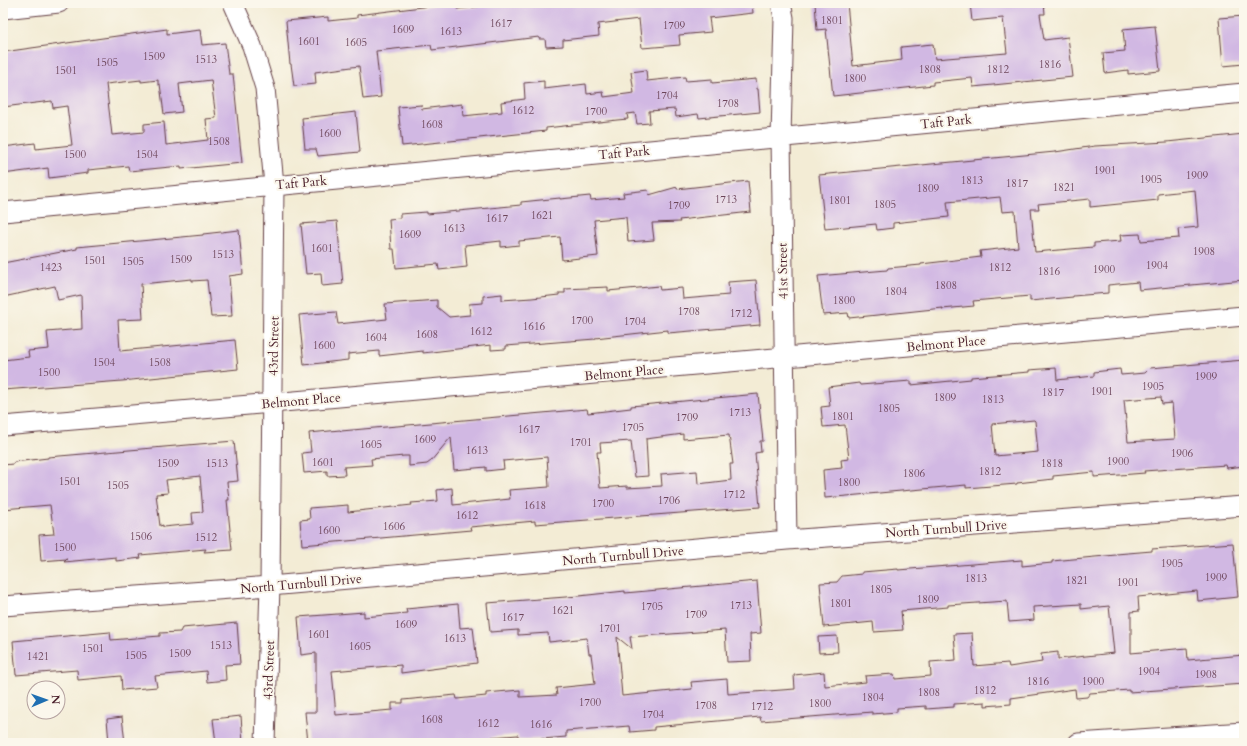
<svg xmlns="http://www.w3.org/2000/svg" width="1247" height="746" font-family="Cardo,serif">
<style>
.building{fill:#d1b8e3;fill-rule:evenodd}
.lines{fill:none;stroke-linecap:round;stroke-linejoin:round}
.minor-casing{stroke:#633e44;stroke-width:21}
.minor{stroke:#fff;stroke-width:19}
.labels{text-anchor:middle;stroke-width:4;stroke-linejoin:round;paint-order:stroke}
.number-label{font-size:11px;fill:#6c4559}
.street-label{font-size:13px;fill:#4a1f2b;stroke:#fbf7ec}
</style>
<rect width="100%" height="100%" fill="#fbf7ec"/>
<filter id="ink" filterUnits="userSpaceOnUse"><feTurbulence type="fractalNoise" baseFrequency=".025" numOctaves="2"/><feDisplacementMap in="SourceGraphic" scale="8" xChannelSelector="R" yChannelSelector="G"/><feConvolveMatrix kernelMatrix="1 2 1 2 8 2 1 2 1" color-interpolation-filters="sRGB"/></filter>
<filter id="wash" filterUnits="userSpaceOnUse"><feTurbulence type="fractalNoise" baseFrequency=".012" numOctaves="4" result="noise"/><feDisplacementMap in="SourceGraphic" scale="16" xChannelSelector="R" yChannelSelector="G"/><feGaussianBlur stdDeviation="0.9" result="paint"/><feColorMatrix in="noise" values="0 0 0 0 0 0 0 0 0 0 0 0 0 0 0 0 0 1.4 0 .05"/><feComposite in="paint" operator="in"/></filter>
<g filter="url(#wash)">
<rect width="100%" height="100%" fill="#f3ecd5"/>
<g id="blocks">
<path class="building" d="M454 3H456L457 9 493 5V3H752L753 13 709 18 711 32 679 35 680 45 642 48 639 19 598 24 599 36 563 40V46L546 47 545 39H539V37L432 50 431 45 376 51 381 97 363 99 359 66 315 72 316 84 294 86 291 64H290L286 21 328 17V21L357 18V15Z
M815 3H847L853 66 902 60 901 47 933 44 935 59 1007 53 1003 18 972 21 970 3H1044L1045 14H1040L1044 40 1068 37 1073 77 973 87 972 78 933 82V85L833 96 826 29 817 30Z
M1244 16V64L1223 66 1219 18Z
M1155 26 1160 71 1128 74V70L1105 73 1103 53 1125 51 1123 29Z
M167 29V34L200 30 202 45 225 43 229 74H233L242 163 181 169V166L129 171 128 166 88 170V173L49 178 48 168 3 174V147L35 143 36 149 72 145 67 106 53 108 52 101 3 107V52ZM141 80V82L158 80V85L160 84 164 114 182 112 179 84 211 80 216 118 206 119 208 140 166 145 164 122 144 124V132L112 135 106 84Z
M646 70 647 81 685 77 686 81 712 79V83L756 79 757 89H758L760 112 699 118 698 114 676 117 675 109 649 111 650 123 637 124 635 113 627 114 628 119 617 120 546 128V131L402 146 398 107 421 105 422 109 462 104 463 116 502 112 501 102 525 99 524 83 544 81V89L586 84 587 94 603 92 604 97 634 93 631 72Z
M356 112 360 152 318 156 316 149H305L302 118Z
M1244 134V280L1139 290 1138 282 1108 285V293L1073 296V297L1030 301V296L973 301 974 306 942 309 943 308 849 318 848 313 823 315 818 276 887 270 888 268 921 265V264L981 257 980 251 1018 247 1015 211 1002 212 1000 197 947 202 949 217 893 223V228L877 230 876 224 825 229 819 175 1055 152 1095 146 1167 142ZM1195 190 1198 227 1178 229 1179 238 1141 241 1140 234 1120 235 1121 241 1094 243V247L1035 252 1031 209H1039L1038 204 1090 199V207L1158 200V194Z
M748 181 751 212 679 220 680 222 652 223 654 240 628 242 626 217 594 220 598 256 562 260 560 237 519 241V245L501 247V241L465 245 467 267 439 270 438 264 396 268 394 249H391L389 219 400 218V214L427 212V214L521 205V202L560 198V199L590 196 591 200 624 197 623 193 648 190 649 195 677 187V189Z
M337 221 343 284 322 286 321 273 306 274 301 224Z
M239 230 243 274 229 276 232 316 211 317 207 280 192 281V279L141 284 143 319 118 320 120 351 235 340 238 369 122 381 3 390V360L29 357 28 351 49 349 47 332 82 329 81 295 58 300 55 286 3 297V263L77 249V247L203 235V234Z
M756 280 760 325 668 333V330L595 338V339L506 346V349L491 350V345L423 353V351L379 356V351L348 354V360L304 365 299 315 336 312 338 324 387 319 385 304 437 300V307L449 317 470 315 469 304 483 303V296L502 294V300L532 298 559 295V293H565V289L608 287V291L659 286 660 290 682 288 683 299 729 295 728 282Z
M1244 360V466L1227 468 1226 465 1144 471 1145 473 1094 477V472L1053 476V479L1017 483V484L966 488V485L825 498 823 470 842 468 841 460 849 459 845 425 823 427 821 407 830 406 828 387 859 383 860 385 911 381V385L971 379V377L1029 372V370L1056 368 1057 380 1094 376V372L1120 369 1121 375 1145 373 1150 368ZM1161 397 1162 404 1172 403 1175 439 1128 442 1124 400ZM1034 420 1035 421 1038 452 995 456 992 424Z
M758 394 763 441H760L761 452 755 453 760 507 535 524V521L470 527 471 530 302 545 300 520 310 519 309 508 348 505V512L412 505 411 503 438 501 437 490 452 488 453 505 510 499 509 490 549 487 547 457 503 461 504 469 486 471V467L454 470 451 437 431 461 427 464 409 466V456H404L371 459 372 465 344 467 345 475 327 476V471L304 473 302 453 311 452 309 433 340 430 341 431 587 409 588 413 631 408V406ZM683 434V439L729 435 733 464H730L731 480 698 484 697 471 661 474 662 486 627 488V486L600 488 597 452H601L600 443 631 441 635 477 648 476 646 439Z
M234 441 238 481 227 482 229 500H227L232 550 204 552 206 549 140 555 141 558 116 561V557L64 562 67 559 41 561 39 535 54 534 50 505 3 509V465L13 464 14 462 48 458V457ZM200 476 203 512 192 513 193 524 163 527V525L160 526 156 494 168 493 166 480Z
M1233 543 1238 597 1198 601 1197 591 1138 597 1139 611 1131 612V653L1187 648 1188 660 1244 655V684L1129 692V690L1090 693 1087 697 1076 698 1075 689 1011 698V704L985 706V702L954 704V707L926 709V706L897 708V712L872 714V712L761 721 760 717 654 727V730L630 732 629 726 566 731V737L542 739 518 740V735L492 737 489 740 459 743H308L305 712H316V653L301 655 298 617 364 612V617L407 613 406 609 458 604 460 628 473 627 477 663 401 673V665L332 671 336 715 392 710V703H403V700L456 695 457 699 486 696V693L520 690V697L557 695 556 688 595 684 591 654H589L587 638 549 642 548 633 518 635V630L490 632 487 603 579 596 625 591V593L757 581 761 633 750 634 751 661 727 662 725 630 630 637 632 649 617 637 622 696 692 689 691 682 727 679 728 694 795 689 794 675 824 672 825 686 866 682 865 676 894 674 895 679 931 676 930 662 956 660 954 634 972 633 974 666 1008 663 1009 667 1042 662 1041 654 1058 652V659L1114 653 1109 606 1081 609V604L1033 607 1034 620 1009 622 1007 601 948 605V607L901 611 903 630 874 632 873 622 824 627 820 583 837 582 842 576 862 574V572L898 569V570L1022 560V566L1052 563V561L1116 555V554L1152 551V549Z
M237 623 240 664 225 665 226 680 207 682 206 671 155 676 157 687 122 690 121 676 78 680 77 670 16 675 13 641 110 632 111 640 160 636V633L180 632 182 628Z
M837 636 838 652 819 653 818 637Z
M241 716 243 743H216L213 719Z
M122 717 125 743H109L107 719Z"/>
</g>
</g>
<g filter="url(#ink)">
<use href="#blocks" fill-opacity="0" stroke="#633e44" stroke-width="1"/>
<g class="lines">
<defs>
<path id="minor" d="M233 3 252 46 265 88 274 185 270 586 265 743
M781 3 784 18 781 137 787 540
M3 9 59 3
M3 212 1244 93
M3 426 272 403 1244 316
M3 606 270 586 787 540 1244 506
M1078 743 1244 732"/>
</defs>
<use href="#minor" class="minor-casing"/>
<use href="#minor" class="minor"/>
</g>
</g>
<g class="labels">
<g class="number-label">
<text x="832" y="24">1801</text>
<text x="501" y="27">1617</text>
<text x="674" y="29">1709</text>
<text x="403" y="33">1609</text>
<text x="451" y="35">1613</text>
<text x="309" y="45">1601</text>
<text x="356" y="46">1605</text>
<text x="154" y="60">1509</text>
<text x="206" y="63">1513</text>
<text x="107" y="66">1505</text>
<text x="1050" y="68">1816</text>
<text x="930" y="73">1808</text>
<text x="998" y="73">1812</text>
<text x="66" y="74">1501</text>
<text x="855" y="82">1800</text>
<text x="667" y="99">1704</text>
<text x="728" y="107">1708</text>
<text x="523" y="114">1612</text>
<text x="596" y="115">1700</text>
<text x="432" y="128">1608</text>
<text x="330" y="137">1600</text>
<text x="219" y="145">1508</text>
<text x="75" y="158">1500</text>
<text x="147" y="158">1504</text>
<text x="1105" y="174">1901</text>
<text x="1197" y="179">1909</text>
<text x="1151" y="183">1905</text>
<text x="972" y="184">1813</text>
<text x="1017" y="187">1817</text>
<text x="1064" y="191">1821</text>
<text x="928" y="192">1809</text>
<text x="726" y="203">1713</text>
<text x="840" y="204">1801</text>
<text x="885" y="208">1805</text>
<text x="679" y="209">1709</text>
<text x="542" y="219">1621</text>
<text x="497" y="222">1617</text>
<text x="454" y="232">1613</text>
<text x="410" y="238">1609</text>
<text x="322" y="252">1601</text>
<text x="1204" y="255">1908</text>
<text x="223" y="258">1513</text>
<text x="181" y="263">1509</text>
<text x="95" y="264">1501</text>
<text x="133" y="265">1505</text>
<text x="1157" y="269">1904</text>
<text x="51" y="271">1423</text>
<text x="1000" y="271">1812</text>
<text x="1104" y="273">1900</text>
<text x="1049" y="275">1816</text>
<text x="946" y="289">1808</text>
<text x="896" y="295">1804</text>
<text x="844" y="304">1800</text>
<text x="689" y="315">1708</text>
<text x="741" y="317">1712</text>
<text x="582" y="324">1700</text>
<text x="635" y="325">1704</text>
<text x="534" y="330">1616</text>
<text x="481" y="335">1612</text>
<text x="427" y="338">1608</text>
<text x="376" y="341">1604</text>
<text x="324" y="349">1600</text>
<text x="104" y="366">1504</text>
<text x="160" y="366">1508</text>
<text x="49" y="376">1500</text>
<text x="1206" y="380">1909</text>
<text x="1153" y="390">1905</text>
<text x="1102" y="395">1901</text>
<text x="1053" y="396">1817</text>
<text x="945" y="401">1809</text>
<text x="993" y="403">1813</text>
<text x="889" y="412">1805</text>
<text x="740" y="416">1713</text>
<text x="843" y="420">1801</text>
<text x="687" y="421">1709</text>
<text x="633" y="431">1705</text>
<text x="529" y="433">1617</text>
<text x="425" y="443">1609</text>
<text x="581" y="446">1701</text>
<text x="371" y="448">1605</text>
<text x="477" y="454">1613</text>
<text x="1182" y="457">1906</text>
<text x="1118" y="465">1900</text>
<text x="323" y="466">1601</text>
<text x="168" y="467">1509</text>
<text x="217" y="467">1513</text>
<text x="1052" y="467">1818</text>
<text x="990" y="475">1812</text>
<text x="914" y="477">1806</text>
<text x="70" y="485">1501</text>
<text x="849" y="486">1800</text>
<text x="118" y="489">1505</text>
<text x="734" y="498">1712</text>
<text x="669" y="504">1706</text>
<text x="603" y="507">1700</text>
<text x="535" y="509">1618</text>
<text x="467" y="519">1612</text>
<text x="394" y="530">1606</text>
<text x="329" y="534">1600</text>
<text x="141" y="540">1506</text>
<text x="206" y="541">1512</text>
<text x="65" y="551">1500</text>
<text x="1172" y="567">1905</text>
<text x="1216" y="581">1909</text>
<text x="976" y="582">1813</text>
<text x="1077" y="584">1821</text>
<text x="1128" y="586">1901</text>
<text x="881" y="593">1805</text>
<text x="928" y="603">1809</text>
<text x="841" y="607">1801</text>
<text x="741" y="609">1713</text>
<text x="652" y="610">1705</text>
<text x="563" y="614">1621</text>
<text x="696" y="618">1709</text>
<text x="513" y="621">1617</text>
<text x="406" y="628">1609</text>
<text x="610" y="632">1701</text>
<text x="319" y="638">1601</text>
<text x="455" y="642">1613</text>
<text x="221" y="649">1513</text>
<text x="360" y="650">1605</text>
<text x="93" y="652">1501</text>
<text x="180" y="657">1509</text>
<text x="136" y="659">1505</text>
<text x="38" y="660">1421</text>
<text x="1149" y="675">1904</text>
<text x="1206" y="678">1908</text>
<text x="1038" y="685">1816</text>
<text x="1093" y="685">1900</text>
<text x="985" y="694">1812</text>
<text x="929" y="696">1808</text>
<text x="873" y="701">1804</text>
<text x="590" y="706">1700</text>
<text x="820" y="707">1800</text>
<text x="706" y="709">1708</text>
<text x="762" y="710">1712</text>
<text x="653" y="718">1704</text>
<text x="432" y="723">1608</text>
<text x="488" y="727">1612</text>
<text x="541" y="728">1616</text>
</g>
<g class="street-label">
<text transform="translate(946 121) rotate(-6)" y="5">Taft Park</text>
<text transform="translate(624 152) rotate(-5)" y="5">Taft Park</text>
<text transform="translate(301 182) rotate(-5)" y="5">Taft Park</text>
<text transform="translate(782 271) rotate(-91)" y="5">41st Street</text>
<text transform="translate(946 343) rotate(-5)" y="5">Belmont Place</text>
<text transform="translate(273 346) rotate(-89)" y="5">43rd Street</text>
<text transform="translate(624 372) rotate(-5)" y="5">Belmont Place</text>
<text transform="translate(301 400) rotate(-5)" y="5">Belmont Place</text>
<text transform="translate(946 528) rotate(-4)" y="5">North Turnbull Drive</text>
<text transform="translate(623 555) rotate(-5)" y="5">North Turnbull Drive</text>
<text transform="translate(301 583) rotate(-5)" y="5">North Turnbull Drive</text>
<text transform="translate(268 670) rotate(-88)" y="5">43rd Street</text>
</g>
</g>
<rect width="1247" height="746" fill="none" stroke="#fbf7ec" stroke-width="16"/>
<g transform="translate(46 700) rotate(88)"><circle r="19" fill="#fbf7ec" stroke="#b4a19f"/>
<path d="M0-3L7 15L0 10L-7 15Z" fill="#1f6fb2"/>
<text y="-6" font-size="11" font-weight="bold" text-anchor="middle" fill="#4a1f2b">N</text>
</g>
</svg>
